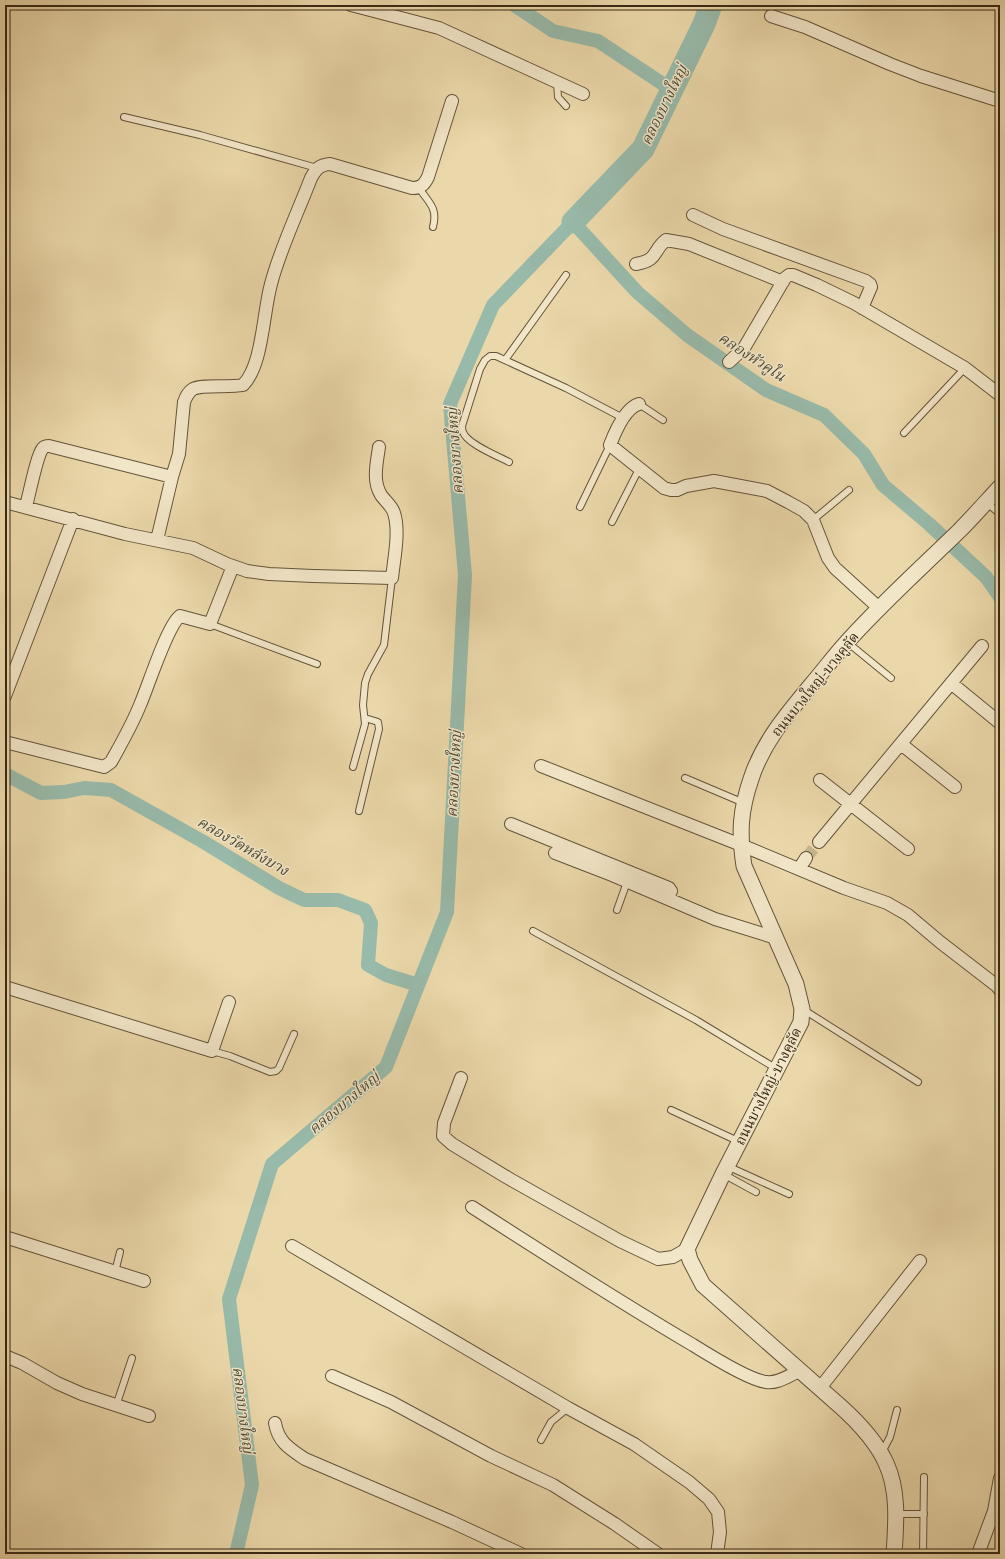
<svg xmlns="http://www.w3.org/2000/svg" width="1005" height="1559" font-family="Alegreya,'Noto Serif Thai',serif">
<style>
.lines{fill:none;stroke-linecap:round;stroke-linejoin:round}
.canal{stroke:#98baaa;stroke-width:14}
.river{stroke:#98baaa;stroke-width:23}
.minor-tunnel{stroke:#c7b58c;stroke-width:12;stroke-dasharray:12 6;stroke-linecap:butt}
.service-casing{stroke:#64543a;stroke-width:8}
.minor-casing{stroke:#64543a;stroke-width:14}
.tertiary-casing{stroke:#64543a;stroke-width:17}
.service{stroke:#f2e6c8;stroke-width:6}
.minor{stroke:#f2e6c8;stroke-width:12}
.tertiary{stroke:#f2e6c8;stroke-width:15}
.labels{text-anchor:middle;stroke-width:3;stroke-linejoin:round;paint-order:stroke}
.street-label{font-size:14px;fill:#372815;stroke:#f2e6c8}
.water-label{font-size:15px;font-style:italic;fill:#4f4c3a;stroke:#f2e6c8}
</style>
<rect width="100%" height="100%" fill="#ebd8aa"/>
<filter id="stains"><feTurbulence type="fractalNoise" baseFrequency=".005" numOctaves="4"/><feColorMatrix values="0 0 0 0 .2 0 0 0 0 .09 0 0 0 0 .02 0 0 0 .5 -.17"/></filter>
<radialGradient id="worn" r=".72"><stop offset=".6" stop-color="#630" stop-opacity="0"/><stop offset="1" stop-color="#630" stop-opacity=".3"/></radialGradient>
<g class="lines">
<path class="canal" d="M514 5 553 31 598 41 672 90
M5 774 41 793 64 792 84 788 111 790 202 841 279 888 304 900H338L365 910 371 923 368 965 386 975 418 985
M236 1554 252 1485 229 1299 272 1164 386 1067 447 912 465 575 450 404 493 305 573 222 637 292 687 335 766 390 824 415 864 454 883 485 929 524 986 577 1000 597"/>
<path class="river" d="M573 222 643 149 704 24 711 5"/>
<path class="minor-tunnel" d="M806 858 819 842"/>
<defs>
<path id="service" d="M557 82 558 97 566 106
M124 117 200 135 317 168
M419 188C429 203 438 208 433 227
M505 360 566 275
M639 404 663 420
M904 433 965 368
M509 462C498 456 467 444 463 432 462 430 462 428 462 426L480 369 485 360 490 356H496L566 388 623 418
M986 502 1000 514
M580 507 610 445
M813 520 849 490
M612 522 639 469
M210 624 317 664
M847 642 891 678
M353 767 365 724 363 705 365 683 368 674 384 645 392 578
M685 778 744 803
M359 811 379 729 378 722 365 718
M617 910 627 882
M533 931 696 1020 777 1069
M804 1010 918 1082
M212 1051 230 1056 270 1072 276 1071 279 1068 294 1034
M671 1110 740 1142
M727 1166 789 1194
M723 1174 756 1192
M115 1272 120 1252
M116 1406 132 1358
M541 1440 551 1422 568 1408
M882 1452 890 1437 897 1410
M896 1514H924
M923 1554 924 1477"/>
<path id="minor" d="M351 5 439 28 583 94
M771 16 805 27 890 64 921 76 1000 101
M693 215 723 229 866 281 870 284 871 287 862 308
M636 264C659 260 652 251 666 240L689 244 783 282
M729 362 744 348 785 278 789 275H793L817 285 854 303 965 368 1000 395
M639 404C625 408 615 432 610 445L664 488 671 490H677L686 486 714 481 767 491 788 502 804 511 813 520 828 558 835 568 879 608
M172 477 179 454 184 402C186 397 188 392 193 389 203 384 229 388 243 385 263 365 263 312 271 284 280 249 298 212 311 178 316 169 319 165 330 164L412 188C421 188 424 185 428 177L452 101
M5 502 125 534 193 548 227 564 247 571 269 574 313 576 392 578C394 559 400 531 394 513 392 506 385 501 381 495 372 481 377 462 379 447
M26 506C29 496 37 454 43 448 45 446 46 446 49 446L172 477 157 540
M951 683 1000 723
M5 696 73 519
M5 742 104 767 111 762C121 744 132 725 140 705 148 687 167 626 180 616L210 624 233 566
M901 744 955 787
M541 766 741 845 844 888 887 903 908 915 940 942 997 986 1000 990
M820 780 908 849
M511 824 669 888 671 891 668 899
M819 842 982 646
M555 853 612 875 715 919 776 938
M799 869 806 858
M5 987 212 1051 229 1002
M461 1078 444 1123 443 1136 452 1144 508 1178 620 1241 658 1259 673 1257 687 1249
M472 1207C545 1254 618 1301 693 1345 709 1355 749 1380 766 1382 778 1384 789 1375 800 1371
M5 1237 144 1281
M292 1246 568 1408 634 1444 689 1482 709 1499 718 1512 720 1532 717 1554
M5 1356 22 1363 57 1383 82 1394 149 1416
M332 1376 391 1402 491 1456 553 1485 615 1524 658 1554
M820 1388 920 1261
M275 1423C278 1442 290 1449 305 1459L452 1522 521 1554
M994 1511 1000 1478
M978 1554 994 1511 1000 1513"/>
<path id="tertiary" d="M894 1554C896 1524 899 1491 886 1463 876 1441 858 1422 840 1406L703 1285 690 1260 687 1249 723 1174 801 1022 802 1009 796 984 744 866C739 833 740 811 751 779 763 742 787 714 812 684 824 670 835 655 847 642 882 603 921 568 959 531 973 517 986 502 1000 487"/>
</defs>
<use href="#service" class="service-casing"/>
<use href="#minor" class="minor-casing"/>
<use href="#tertiary" class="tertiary-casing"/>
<use href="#service" class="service"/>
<use href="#minor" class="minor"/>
<use href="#tertiary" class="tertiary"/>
</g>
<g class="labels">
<g class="street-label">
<text transform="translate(815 684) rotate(-51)" y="5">ถนนบางใหญ่-บางคูลัด</text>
<text transform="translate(768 1086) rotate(-63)" y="5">ถนนบางใหญ่-บางคูลัด</text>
</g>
<g class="water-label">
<text transform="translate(664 105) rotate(-64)" y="5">คลองบางใหญ่</text>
<text transform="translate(752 357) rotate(33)" y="5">คลองหัวคูใน</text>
<text transform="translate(455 451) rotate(-94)" y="5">คลองบางใหญ่</text>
<text transform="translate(454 774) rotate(-87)" y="5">คลองบางใหญ่</text>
<text transform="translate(243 846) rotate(30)" y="5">คลองวัดหลังบาง</text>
<text transform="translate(344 1103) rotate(-40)" y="5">คลองบางใหญ่</text>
<text transform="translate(243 1410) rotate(83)" y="5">คลองบางใหญ่</text>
</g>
</g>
<rect width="1005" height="1559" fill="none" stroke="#ebd8aa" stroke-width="20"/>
<rect x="6" y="6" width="993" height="1547" fill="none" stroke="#372815" stroke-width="2"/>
<rect x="10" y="10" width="985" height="1539" fill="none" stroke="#372815"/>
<rect width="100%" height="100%" filter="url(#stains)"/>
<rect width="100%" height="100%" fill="url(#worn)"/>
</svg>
